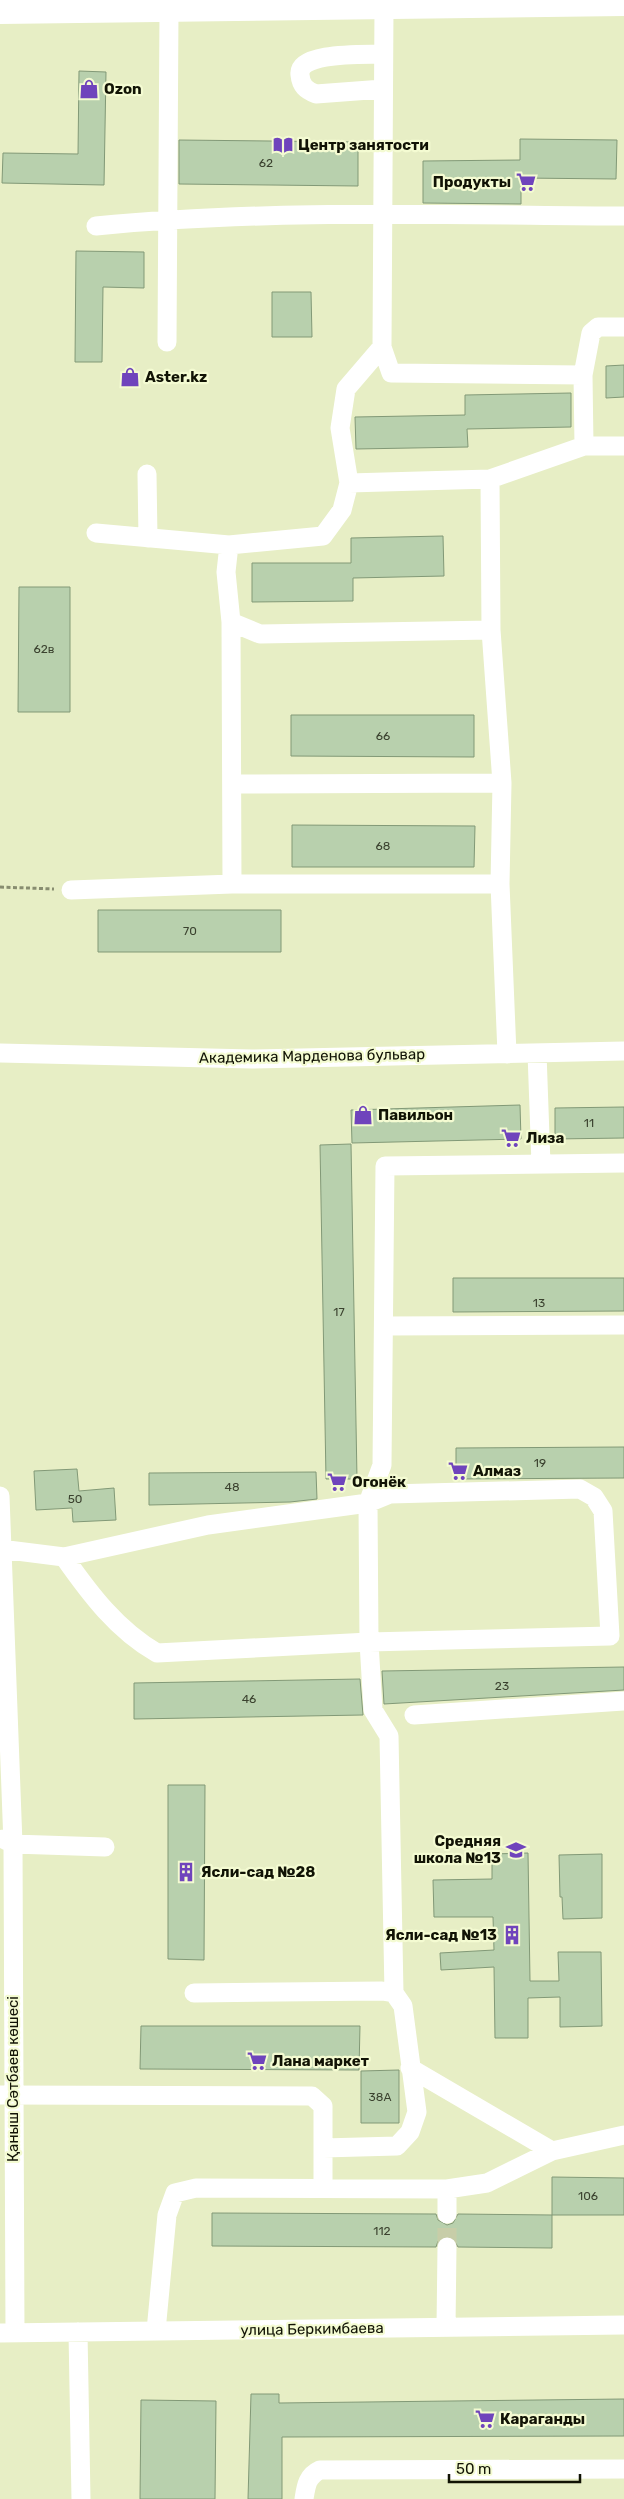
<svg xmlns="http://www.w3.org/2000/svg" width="624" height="2499" font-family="Rubik,sans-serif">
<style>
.building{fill:#b8d0ad;stroke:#829977}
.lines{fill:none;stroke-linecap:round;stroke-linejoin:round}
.minor-tunnel{stroke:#c7cda8;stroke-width:19;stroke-dasharray:19 9;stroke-linecap:butt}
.path{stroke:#888d70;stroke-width:3;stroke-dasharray:4 2.5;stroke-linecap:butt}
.minor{stroke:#fff;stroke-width:19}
.major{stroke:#fff;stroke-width:24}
.labels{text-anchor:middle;stroke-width:4.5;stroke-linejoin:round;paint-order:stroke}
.number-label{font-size:12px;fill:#3b422f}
.poi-label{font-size:15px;font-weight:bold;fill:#111305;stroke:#f4fbd2;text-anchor:start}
.street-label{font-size:15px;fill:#111305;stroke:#f4fbd2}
</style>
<rect width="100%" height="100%" fill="#e7eec5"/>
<path class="building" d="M79 71 106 72 104 185 2 183 3 153 78 154Z
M520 139 617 140 616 179 521 178V204L423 203V161L520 160Z
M179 140 358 142V186L179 184Z
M76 251 144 252V288L103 287 102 362H75Z
M272 292H311L312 337H272Z
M624 365V397L606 398V366Z
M571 393V427L467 429 468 447 356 449 355 417 465 415V395Z
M443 536 444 576 353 578V601L252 602V563H351V538Z
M19 587H70V712H18Z
M291 715H474V757L291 756Z
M292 825 475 826 474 867H292Z
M98 910H281V952H98Z
M520 1105 521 1139 352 1143 351 1110Z
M624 1107V1138L555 1139V1108Z
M351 1144 357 1479H326L320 1145Z
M453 1278H624V1311L453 1312Z
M624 1447V1478L456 1479V1448Z
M77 1469 79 1491 114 1488 116 1520 73 1522 72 1508 36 1510 34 1471Z
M316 1472 317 1499 290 1502 149 1505V1473Z
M624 1667V1690L384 1704 382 1671Z
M360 1679 363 1715 134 1719V1683Z
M168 1785H205L204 1960 168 1959Z
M528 1853 530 1981H559L558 1952H601L602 2026 560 2027V1997L528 1998V2038H495L494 1967 441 1970 440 1953 494 1950 493 1917H434L433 1880 492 1879V1854Z
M602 1854V1918L563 1919 562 1897H560L559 1855Z
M141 2026H360L359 2070 140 2069Z
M399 2070V2123H361V2071Z
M552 2177 624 2178V2215H552Z
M212 2213 436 2214 438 2220 447 2225 453 2223 458 2214 552 2215V2248L458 2247 453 2238 447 2236 438 2241 436 2247 212 2246Z
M251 2394H279V2403L624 2399V2436L282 2437V2499H248Z
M141 2400 216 2401 215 2499H140Z"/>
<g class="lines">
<path class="minor-tunnel" d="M447 2247V2214"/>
<path class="path" d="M0 887 54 889"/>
<path class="minor" d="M383 89 316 94C306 90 301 86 300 75 297 51 367 55 383 54
M96 226C271 209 449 215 624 216
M167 342 169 10
M382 347 391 373 583 375 584 446 490 479
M583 375 591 333 598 327H624
M584 446H624
M147 474 148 538
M349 483 342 510 323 536 229 545 226 572 231 622 260 634 491 630 490 479 349 483 340 428 346 389 382 347 384 7
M96 533 229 545
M231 622 232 884H500
M491 630 502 783 500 884 507 1054
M233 784 502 783
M71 890 232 884
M0 1053 252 1059 624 1051
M537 1053 541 1164
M385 1326 624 1325
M0 1496 13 1844 15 2333
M0 1549 64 1557 208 1525 368 1503 382 1465 385 1166 624 1163
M64 1557C90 1594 117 1630 157 1653L369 1642 610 1636 603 1511 594 1497 580 1489 390 1494 368 1503 369 1642 373 1710 389 1736 394 1993
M414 1715 624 1701
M3 1839 13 1844 105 1847
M194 1993 382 1991 394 1993 403 2006 417 2112 410 2132 397 2146 323 2148
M410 2068 552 2151
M0 2095 312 2096 323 2106V2189
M447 2214V2189L487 2183 552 2151 624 2135
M446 2327 447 2247
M156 2331 167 2215 175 2193 196 2188 447 2189
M78 2332 81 2499
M0 2333 624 2325
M304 2499C306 2486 307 2476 320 2470L624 2469"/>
<path class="major" d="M0 12 624 4"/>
</g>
<defs>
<symbol id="shop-bare" viewBox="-9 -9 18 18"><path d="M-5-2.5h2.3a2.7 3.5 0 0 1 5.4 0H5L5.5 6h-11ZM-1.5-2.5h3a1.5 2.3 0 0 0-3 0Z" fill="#6f44bc" stroke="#f4fbd2" stroke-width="2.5" paint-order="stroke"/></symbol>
<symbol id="library-bare" viewBox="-9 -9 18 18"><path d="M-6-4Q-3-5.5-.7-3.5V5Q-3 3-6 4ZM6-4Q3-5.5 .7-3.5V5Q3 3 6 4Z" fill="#6f44bc" stroke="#f4fbd2" stroke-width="2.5" paint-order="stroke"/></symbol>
<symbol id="supermarket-bare" viewBox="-9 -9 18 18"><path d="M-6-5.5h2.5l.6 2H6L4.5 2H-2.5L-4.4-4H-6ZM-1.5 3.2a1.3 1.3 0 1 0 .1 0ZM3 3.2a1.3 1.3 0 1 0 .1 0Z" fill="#6f44bc" stroke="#f4fbd2" stroke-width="2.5" paint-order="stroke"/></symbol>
<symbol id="school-bare" viewBox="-9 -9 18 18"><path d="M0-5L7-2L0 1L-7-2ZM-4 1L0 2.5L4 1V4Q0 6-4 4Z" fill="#6f44bc" stroke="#f4fbd2" stroke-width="2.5" paint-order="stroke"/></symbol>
<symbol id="building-bare" viewBox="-9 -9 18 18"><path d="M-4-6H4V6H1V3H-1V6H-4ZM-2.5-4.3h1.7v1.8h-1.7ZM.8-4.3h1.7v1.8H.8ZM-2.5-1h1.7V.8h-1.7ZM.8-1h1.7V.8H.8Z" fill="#6f44bc" stroke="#f4fbd2" stroke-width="2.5" paint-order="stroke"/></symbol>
</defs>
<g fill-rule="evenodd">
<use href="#shop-bare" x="75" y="75" width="28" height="28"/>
<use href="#library-bare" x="269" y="131" width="28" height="28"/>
<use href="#supermarket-bare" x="512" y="168" width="28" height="28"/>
<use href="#shop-bare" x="116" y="363" width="28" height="28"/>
<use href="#shop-bare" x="349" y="1101" width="28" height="28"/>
<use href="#supermarket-bare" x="497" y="1124" width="28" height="28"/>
<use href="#supermarket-bare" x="444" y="1457" width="28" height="28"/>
<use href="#supermarket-bare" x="323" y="1468" width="28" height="28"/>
<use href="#school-bare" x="502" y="1836" width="28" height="28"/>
<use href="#building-bare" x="172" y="1858" width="28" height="28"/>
<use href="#building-bare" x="498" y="1921" width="28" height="28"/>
<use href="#supermarket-bare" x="243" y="2047" width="28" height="28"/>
<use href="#supermarket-bare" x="471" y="2405" width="28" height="28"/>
</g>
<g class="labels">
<g class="number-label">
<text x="266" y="167">62</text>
<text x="44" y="653">62в</text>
<text x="383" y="740">66</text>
<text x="383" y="850">68</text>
<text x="190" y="935">70</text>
<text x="589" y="1127">11</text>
<text x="539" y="1307">13</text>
<text x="339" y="1316">17</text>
<text x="540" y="1467">19</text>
<text x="232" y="1491">48</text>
<text x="75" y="1503">50</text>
<text x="502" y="1690">23</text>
<text x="249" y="1703">46</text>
<text x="380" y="2101">38А</text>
<text x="588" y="2200">106</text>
<text x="382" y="2235">112</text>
</g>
<g class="poi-label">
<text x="104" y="94">Ozon</text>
<text x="298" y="150">Центр занятости</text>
<text x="511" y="187" text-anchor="end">Продукты</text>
<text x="145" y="382">Aster.kz</text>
<text x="378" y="1120">Павильон</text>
<text x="526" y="1143">Лиза</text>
<text x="473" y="1476">Алмаз</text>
<text x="352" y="1487">Огонёк</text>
<text x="501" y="1846" text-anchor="end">Средняя<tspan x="501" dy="17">школа №13</tspan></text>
<text x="201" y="1877">Ясли-сад №28</text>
<text x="497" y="1940" text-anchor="end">Ясли-сад №13</text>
<text x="272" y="2066">Лана маркет</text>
<text x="500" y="2424">Караганды</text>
</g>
<g class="street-label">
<text transform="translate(312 1056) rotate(-1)" y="5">Академика Марденова бульвар</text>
<text transform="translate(13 2079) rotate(-90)" y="5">Қаныш Сәтбаев көшесі</text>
<text transform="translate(312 2329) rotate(-1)" y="5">улица Беркимбаева</text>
</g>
</g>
<path d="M449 2474v8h131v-8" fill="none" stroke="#111305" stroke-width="2.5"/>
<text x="456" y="2474" font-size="15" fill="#111305" stroke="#f4fbd2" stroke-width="4" paint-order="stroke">50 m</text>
</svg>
